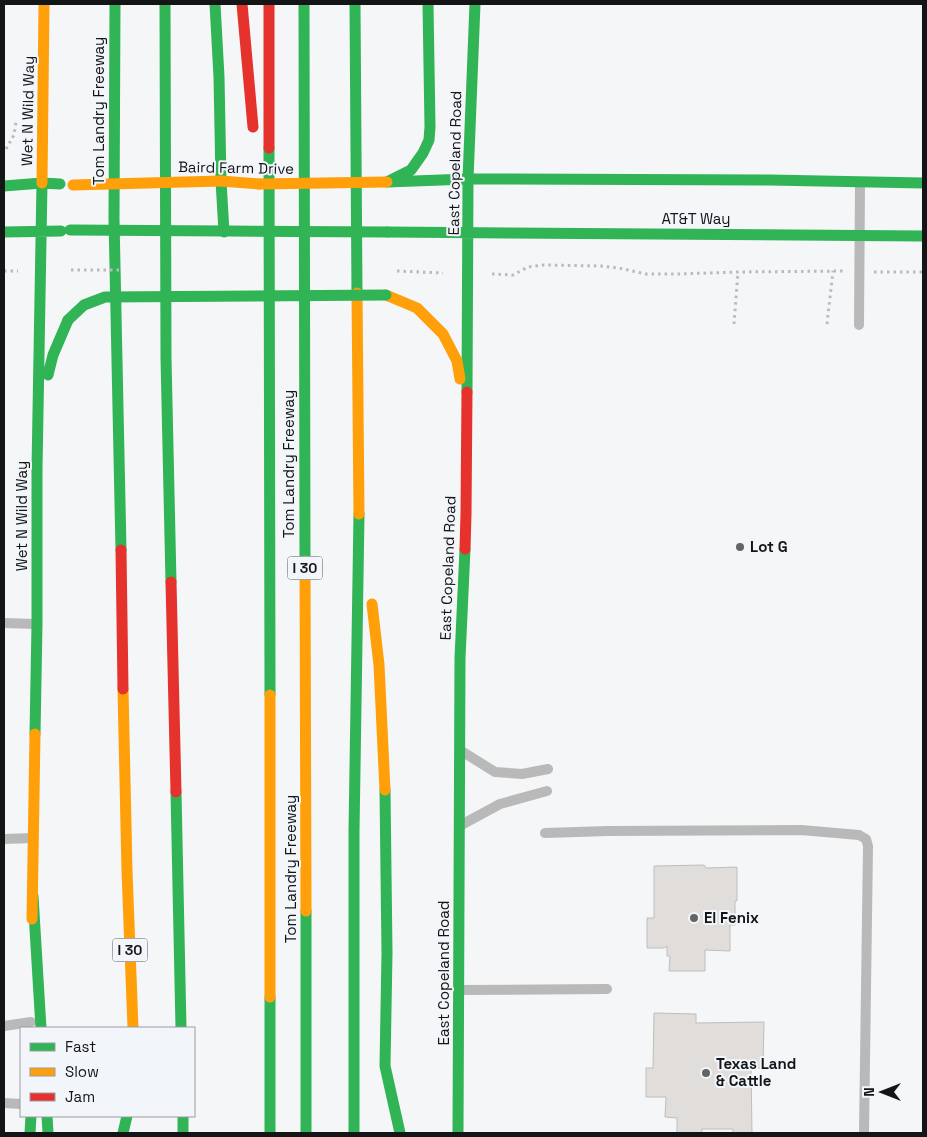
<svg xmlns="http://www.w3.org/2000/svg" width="927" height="1137" font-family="'Space Grotesk',sans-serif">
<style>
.building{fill:#e0ddda;stroke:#bebebf}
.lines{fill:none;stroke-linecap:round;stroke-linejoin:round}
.path{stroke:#b9babb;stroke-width:3;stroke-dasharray:2.5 4;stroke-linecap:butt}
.lane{stroke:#b8b9b8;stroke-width:10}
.fast{stroke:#30b455;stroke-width:11}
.slow{stroke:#ff9f0a;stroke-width:11}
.jam{stroke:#e5322d;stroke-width:11}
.path-bridge{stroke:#b9babb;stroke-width:3;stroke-dasharray:2.5 4;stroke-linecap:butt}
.fast-bridge{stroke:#30b455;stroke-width:11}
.slow-bridge{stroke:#ff9f0a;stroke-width:11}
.poi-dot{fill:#626466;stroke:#f2f6fa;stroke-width:2}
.labels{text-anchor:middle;stroke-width:4;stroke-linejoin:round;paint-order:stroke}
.shield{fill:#f2f6fa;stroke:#57585b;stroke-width:1}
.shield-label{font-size:14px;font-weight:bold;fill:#141517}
.street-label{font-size:15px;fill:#141517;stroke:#f2f6fa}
.poi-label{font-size:15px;font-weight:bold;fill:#141517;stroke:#f2f6fa;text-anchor:start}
</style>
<rect width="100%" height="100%" fill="#f4f6f8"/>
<path class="building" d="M704 865 706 868 737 867V901H735V925H730V951L705 950V971H669L670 956H667V946L664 948H647V918H654V866Z
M654 1013 696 1014V1023L764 1022 763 1068H751L752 1133H733V1129H702V1133H677V1118L665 1117 666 1097H646V1068H653Z"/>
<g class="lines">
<path class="path" d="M6 149 14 135 16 122
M4 271H18
M397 271 443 273
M874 272H923
M492 274 513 275 528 267 544 265 601 266 619 268 646 274H678L738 272 845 271
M734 324 738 272
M827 324 833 271"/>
<path class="lane" d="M859 325 860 184
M4 623 35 624
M463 752 495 772 522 774 548 769
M463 824 500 804 547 791
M545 833 608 831 801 830 859 835 866 839 868 846 864 1133
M4 839 33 838
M461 990 607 989
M4 1026 31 1022
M4 1103 21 1104"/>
<path class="fast" d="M115 4 114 219 121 550
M165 4 166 358 171 582
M215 4 219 77 221 181 224 232
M304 4 305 561
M355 4 357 293
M269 148 270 695
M387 182 468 179H507L770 180 923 183
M387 182 411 170 423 153 429 140 430 127 428 4
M4 186 42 183 60 184
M4 232 61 231
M387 232 923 236
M48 375 53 355 68 320
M467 392 468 179 475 4
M35 734 37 624V469L42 183
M385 790 387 953 385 1066 400 1133
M176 792 181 1028
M33 896 41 1028
M306 911V1133
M270 997V1133
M47 1116 48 1133
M183 1116V1133
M30 1133 31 1116
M123 1133 127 1116
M354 1133V832L359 514
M458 1133 460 658 465 549"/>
<path class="slow" d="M221 181 259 184
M42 183 44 4
M357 293 359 514
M386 295 417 308 443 334 457 361 460 379
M305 561 306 911
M372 604 379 665 385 790
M123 689 127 871 133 1028
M270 695V997
M32 919 35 734"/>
<path class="jam" d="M242 4 253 127
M269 4V148
M465 549 466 514 467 392
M121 550 123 689
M171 582 176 792"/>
<path class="path-bridge" d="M71 270H123"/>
<path class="fast-bridge" d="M70 230C176 231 281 231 387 232
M68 320 84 305 105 297 386 295"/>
<path class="slow-bridge" d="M259 184 387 182
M73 185 221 181"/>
</g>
<g class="poi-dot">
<circle cx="740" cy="547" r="5"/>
<circle cx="694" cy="918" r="5"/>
<circle cx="706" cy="1073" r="5"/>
</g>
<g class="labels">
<g class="shield">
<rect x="287.5" y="556.5" width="35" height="23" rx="4"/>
<rect x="112.5" y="938.5" width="35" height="23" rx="4"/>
</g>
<g class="shield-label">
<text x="305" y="573">I 30</text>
<text x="130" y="955">I 30</text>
</g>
<g class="street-label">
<text transform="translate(28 111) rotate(-89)" y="5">Wet N Wild Way</text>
<text transform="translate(99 111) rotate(-90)" y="5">Tom Landry Freeway</text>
<text transform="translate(455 163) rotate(-89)" y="5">East Copeland Road</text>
<text transform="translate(236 168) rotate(1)" y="5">Baird Farm Drive</text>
<text x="696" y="224">AT&amp;T Way</text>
<text transform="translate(289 464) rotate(-90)" y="5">Tom Landry Freeway</text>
<text transform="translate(22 516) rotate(-90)" y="5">Wet N Wild Way</text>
<text transform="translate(448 568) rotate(-88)" y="5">East Copeland Road</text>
<text transform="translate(291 869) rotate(-90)" y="5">Tom Landry Freeway</text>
<text transform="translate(444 973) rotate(-90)" y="5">East Copeland Road</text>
</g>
<g class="poi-label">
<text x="750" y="552">Lot G</text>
<text x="704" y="923">El Fenix</text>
<text x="716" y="1069">Texas Land<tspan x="716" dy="17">&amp; Cattle</tspan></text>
</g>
</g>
<rect width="927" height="1137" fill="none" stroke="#141517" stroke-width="10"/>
<rect x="20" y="1027" width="175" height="90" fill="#f2f6fa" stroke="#999c9f"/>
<rect x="30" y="1043" width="25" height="8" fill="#30b455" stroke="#999c9f"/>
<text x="65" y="1052" font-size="15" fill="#141517">Fast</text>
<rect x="30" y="1068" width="25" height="8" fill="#ff9f0a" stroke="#999c9f"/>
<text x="65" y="1077" font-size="15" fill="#141517">Slow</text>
<rect x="30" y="1093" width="25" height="8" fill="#e5322d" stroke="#999c9f"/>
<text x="65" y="1102" font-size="15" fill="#141517">Jam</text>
<g transform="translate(882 1092) rotate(270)" stroke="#f2f6fa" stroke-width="4" paint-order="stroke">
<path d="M0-4L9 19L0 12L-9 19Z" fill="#141517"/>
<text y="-8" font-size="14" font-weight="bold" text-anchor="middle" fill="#141517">N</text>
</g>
</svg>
